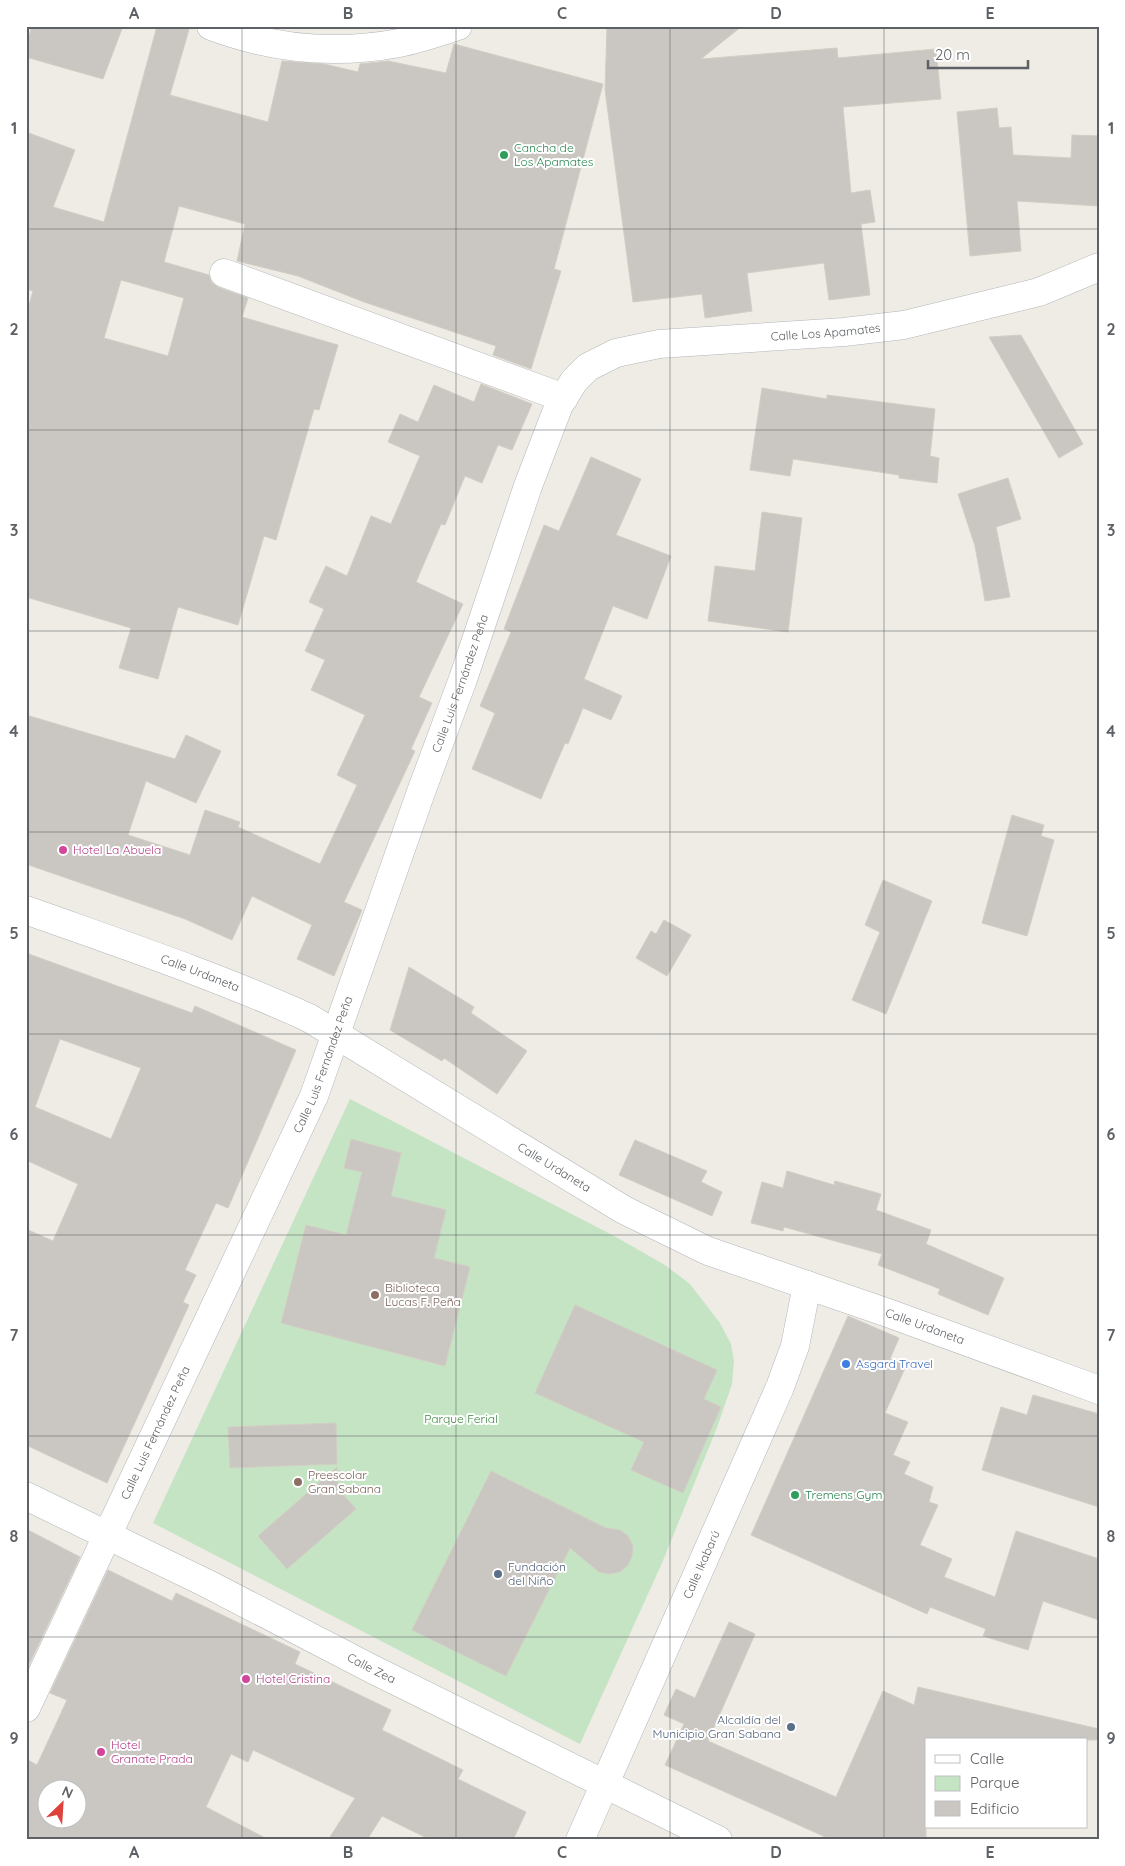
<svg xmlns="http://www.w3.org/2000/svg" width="1125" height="1866" font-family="Quicksand,sans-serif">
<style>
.green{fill:#c5e4c4}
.building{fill:#cac7c2;stroke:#d3cec4;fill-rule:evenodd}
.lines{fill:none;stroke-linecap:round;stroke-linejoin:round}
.street-casing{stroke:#b3b6b9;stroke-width:29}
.street{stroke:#fff;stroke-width:28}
.grid{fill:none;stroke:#5d6165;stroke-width:1;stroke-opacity:0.55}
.leisure-dot{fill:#2e9e5b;stroke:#fff;stroke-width:2}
.hotel-dot{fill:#d1479c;stroke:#fff;stroke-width:2}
.education-dot{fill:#8d6e63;stroke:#fff;stroke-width:2}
.shop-dot{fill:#3f7fe0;stroke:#fff;stroke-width:2}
.service-dot{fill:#5c6f8a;stroke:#fff;stroke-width:2}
.labels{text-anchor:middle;stroke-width:4;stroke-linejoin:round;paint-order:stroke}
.leisure-label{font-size:12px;fill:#27864d;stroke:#fff;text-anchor:start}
.street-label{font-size:12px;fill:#5d6165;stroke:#fff}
.hotel-label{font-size:12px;fill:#b23c85;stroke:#fff;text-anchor:start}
.education-label{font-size:12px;fill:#785e54;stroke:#fff;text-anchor:start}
.shop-label{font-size:12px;fill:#366cbe;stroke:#fff;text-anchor:start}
.park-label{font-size:12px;fill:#3c853d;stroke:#fff}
.service-label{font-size:12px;fill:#4e5e75;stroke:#fff;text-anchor:start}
.neatline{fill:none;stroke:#5d6165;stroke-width:2}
.grid-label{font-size:16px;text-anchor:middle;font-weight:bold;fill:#5d6165}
</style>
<rect width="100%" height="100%" fill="#eeece5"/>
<path class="green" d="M350 1099 616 1237 665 1265 690 1284 720 1323 731 1344 734 1361 732 1384 718 1425 662 1563 580 1744 153 1523Z"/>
<path class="building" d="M32 26H123L103 79 26 57V46Z
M157 26H190L170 95 268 122 282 61 324 64 358 72 360 64 388 61 446 73 454 44 603 84 554 269 561 271 531 369 493 355 496 346 364 302 298 276 237 261 245 224 179 206 164 262 209 275 212 283 218 287 248 298 242 317 338 345 319 410 314 409 276 540 264 536 238 625 178 607 158 679 119 668 131 628 26 597V316L33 291 26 289V132L75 150 53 207 104 222ZM121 280 184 298 168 356 104 338Z
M607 26H742L701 59 837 48 838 58 936 49 941 99 843 107 851 193 870 190 875 222 861 224 870 295 829 300 824 263 747 273 752 311 705 318 702 294 633 302 605 90Z
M997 108 999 128 1011 127 1013 155 1071 158 1072 135 1099 136V206L1017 201 1021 251 970 256 957 112Z
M1021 335 1083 444 1059 458 989 337Z
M481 384 532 404 512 450 498 445 482 483 465 476 445 525 441 524 416 582 463 604 419 697 432 703 411 749 415 751 344 902 362 910 334 976 297 959 312 925 252 896 232 940 185 919 26 864V715L175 759 186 735 221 751 196 803 146 781 128 835 190 855 205 810 240 822 238 827 320 864 357 785 337 775 365 715 311 690 325 660 305 651 324 609 309 602 326 566 347 576 371 516 391 524 420 456 388 442 400 414 418 422 434 385 474 402Z
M762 388 827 399V395L935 409 930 456 939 458 937 483 899 478V475L793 459 790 476 750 470Z
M591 457 641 479 616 535 671 556 647 619 613 606 584 679 622 696 611 720 583 708 568 744 565 743 541 799 472 769 495 713 480 706 511 632 504 629 544 525 559 531Z
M1008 478 1021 519 996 527 1010 597 985 601 975 546 958 494Z
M762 512 802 518 788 632 708 621 715 566 755 571Z
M1012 815 1044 825 1041 836 1054 840 1027 936 982 923Z
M883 880 932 901 886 1014 852 1000 880 932 865 925Z
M664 920 691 935 667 976 636 958 651 931 656 934Z
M26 953 192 1013 195 1006 296 1050 228 1208 216 1203 185 1270 196 1275 183 1302 189 1305 107 1483 26 1445V1229L53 1241 78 1184 26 1160ZM60 1039 141 1068 111 1139 35 1107Z
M409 967 474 1007 471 1013 527 1051 497 1094 444 1058 442 1061 390 1030Z
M351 1139 401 1153 391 1196 446 1210 434 1258 470 1267 445 1366 281 1323 306 1225 346 1235 362 1172 344 1168Z
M635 1140 707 1171 701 1182 722 1192 712 1216 619 1175Z
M787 1171 834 1185 835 1181 881 1194 876 1210 931 1230 926 1244 1004 1278 988 1315 938 1294 940 1289 878 1265 882 1254 784 1227 783 1231 751 1223 762 1182 783 1188Z
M575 1305 717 1370 704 1399 721 1407 683 1493 631 1470 644 1442 535 1393Z
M848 1316 899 1338 890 1359 906 1366 885 1413 908 1422 893 1455 910 1462 904 1474 933 1487 929 1502 938 1505 920 1545 952 1559 944 1577 995 1597 1016 1531 1099 1559V1620L1043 1601 1028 1650 983 1636 986 1629 930 1607 927 1614 751 1535Z
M1033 1395 1099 1414V1507L982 1470 1001 1407 1027 1415Z
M336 1423 337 1464 230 1468 228 1427Z
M337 1467 338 1489 356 1509 287 1569 258 1536Z
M491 1471 606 1528 620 1530 628 1536 633 1546 632 1556 628 1565 620 1572 609 1574 599 1572 570 1548 506 1676 412 1630Z
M26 1529 80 1557 26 1671Z
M108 1570 172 1601 176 1593 300 1652 295 1664 391 1710 382 1730 463 1770 458 1779 526 1812 513 1840H431L382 1816 367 1840H328L355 1798 253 1750 248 1762 231 1754 206 1807 269 1840H26V1759L37 1765 67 1700 50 1693ZM48 1788H78V1818H48Z
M729 1622 755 1634 708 1741 836 1797 883 1691 914 1705 918 1687 1099 1729 1098 1740H926V1840H832L665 1765 684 1724 664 1715 676 1689 695 1698Z"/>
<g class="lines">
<defs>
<g id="street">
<path d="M211 26C272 49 335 55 399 43 419 39 439 32 458 26"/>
<path d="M224 273 564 398"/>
<path id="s1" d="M26 910C121 944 217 976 309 1018L624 1210 708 1251 888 1313 1099 1390"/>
<path id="s2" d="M26 1496 206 1583 374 1670 718 1840"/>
<path id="s3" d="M26 1708 314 1096 421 792 463 679 528 486 559 405 574 381 588 367 616 353 659 344 844 332 904 325 1039 292 1099 267"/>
<path id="s4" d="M580 1840 780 1387 795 1346 807 1285"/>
</g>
</defs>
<use href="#street" class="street-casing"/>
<use href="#street" class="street"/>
</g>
<path class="grid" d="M242 26V1840M456 26V1840M670 26V1840M884 26V1840M26 229H1099M26 430H1099M26 631H1099M26 832H1099M26 1034H1099M26 1235H1099M26 1436H1099M26 1637H1099"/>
<g class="leisure-dot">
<circle cx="504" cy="155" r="5"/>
<circle cx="795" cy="1495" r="5"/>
</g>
<g class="hotel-dot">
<circle cx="63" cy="850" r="5"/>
<circle cx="246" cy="1679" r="5"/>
<circle cx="101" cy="1752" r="5"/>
</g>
<g class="education-dot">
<circle cx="375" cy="1295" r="5"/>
<circle cx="298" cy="1482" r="5"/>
</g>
<circle class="shop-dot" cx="846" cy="1364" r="5"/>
<g class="service-dot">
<circle cx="498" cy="1574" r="5"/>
<circle cx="791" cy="1727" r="5"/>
</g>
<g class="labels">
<g class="leisure-label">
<text x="514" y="152">Cancha de<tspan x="514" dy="14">Los Apamates</tspan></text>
<text x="805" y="1499">Tremens Gym</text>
</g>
<g class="street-label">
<text dy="4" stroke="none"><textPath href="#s3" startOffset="1700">Calle Los Apamates</textPath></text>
<text dy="4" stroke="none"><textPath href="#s3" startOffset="1114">Calle Luis Fernández Peña</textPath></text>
<text dy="4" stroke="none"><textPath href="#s1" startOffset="185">Calle Urdaneta</textPath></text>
<text dy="4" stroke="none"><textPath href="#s3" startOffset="709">Calle Luis Fernández Peña</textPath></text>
<text dy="4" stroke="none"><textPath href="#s1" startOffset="590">Calle Urdaneta</textPath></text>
<text dy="4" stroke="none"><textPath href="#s1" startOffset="995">Calle Urdaneta</textPath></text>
<text dy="4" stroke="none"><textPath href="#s3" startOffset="304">Calle Luis Fernández Peña</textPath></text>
<text dy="4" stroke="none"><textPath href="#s4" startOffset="301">Calle Ikabarú</textPath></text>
<text dy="4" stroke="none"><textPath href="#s2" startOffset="386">Calle Zea</textPath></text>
</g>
<g class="hotel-label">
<text x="73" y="854">Hotel La Abuela</text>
<text x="256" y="1683">Hotel Cristina</text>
<text x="111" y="1749">Hotel<tspan x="111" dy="14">Granate Prada</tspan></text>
</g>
<g class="education-label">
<text x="385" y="1292">Biblioteca<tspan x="385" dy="14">Lucas F. Peña</tspan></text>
<text x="308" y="1479">Preescolar<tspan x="308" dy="14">Gran Sabana</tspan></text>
</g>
<g class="shop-label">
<text x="856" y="1368">Asgard Travel</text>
</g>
<g class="park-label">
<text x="461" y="1423">Parque Ferial</text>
</g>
<g class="service-label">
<text x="508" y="1571">Fundación<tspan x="508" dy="14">del Niño</tspan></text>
<text x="781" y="1724" text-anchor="end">Alcaldía del<tspan x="781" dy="14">Municipio Gran Sabana</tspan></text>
</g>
</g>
<rect width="1125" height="1866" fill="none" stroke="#ffffff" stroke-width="55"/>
<rect x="925" y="1738" width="162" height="90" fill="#ffffff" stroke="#bec0c1"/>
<rect x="935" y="1755" width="25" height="8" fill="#ffffff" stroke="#bec0c1"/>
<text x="970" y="1764" font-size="15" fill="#5d6165">Calle</text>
<rect x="935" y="1776" width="25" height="15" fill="#c5e4c4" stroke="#bec0c1"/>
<text x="970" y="1788" font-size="15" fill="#5d6165">Parque</text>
<rect x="935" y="1801" width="25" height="15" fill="#cac7c2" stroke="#bec0c1"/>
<text x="970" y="1814" font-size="15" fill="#5d6165">Edificio</text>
<g transform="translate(62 1804) rotate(25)"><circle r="24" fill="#ffffff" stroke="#bec0c1"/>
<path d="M0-4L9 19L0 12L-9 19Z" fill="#dd433c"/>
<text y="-8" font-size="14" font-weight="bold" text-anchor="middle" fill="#5d6165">N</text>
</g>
<path d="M928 60v8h100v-8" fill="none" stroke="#5d6165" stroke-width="2.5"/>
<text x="935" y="60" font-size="15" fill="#5d6165" stroke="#ffffff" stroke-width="4" paint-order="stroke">20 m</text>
<rect x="28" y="28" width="1070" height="1810" class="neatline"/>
<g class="grid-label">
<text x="134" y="19">A</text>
<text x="348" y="19">B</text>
<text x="562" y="19">C</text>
<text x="776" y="19">D</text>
<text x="990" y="19">E</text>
<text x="14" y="134">1</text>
<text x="1111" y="134">1</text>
<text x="14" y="335">2</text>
<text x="1111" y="335">2</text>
<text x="14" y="536">3</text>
<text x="1111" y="536">3</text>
<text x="14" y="737">4</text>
<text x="1111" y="737">4</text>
<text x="14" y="939">5</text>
<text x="1111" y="939">5</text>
<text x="14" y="1140">6</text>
<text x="1111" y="1140">6</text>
<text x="14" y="1341">7</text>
<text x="1111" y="1341">7</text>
<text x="14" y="1542">8</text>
<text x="1111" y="1542">8</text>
<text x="14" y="1744">9</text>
<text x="1111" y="1744">9</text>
<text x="134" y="1858">A</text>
<text x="348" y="1858">B</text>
<text x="562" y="1858">C</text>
<text x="776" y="1858">D</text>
<text x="990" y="1858">E</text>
</g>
</svg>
